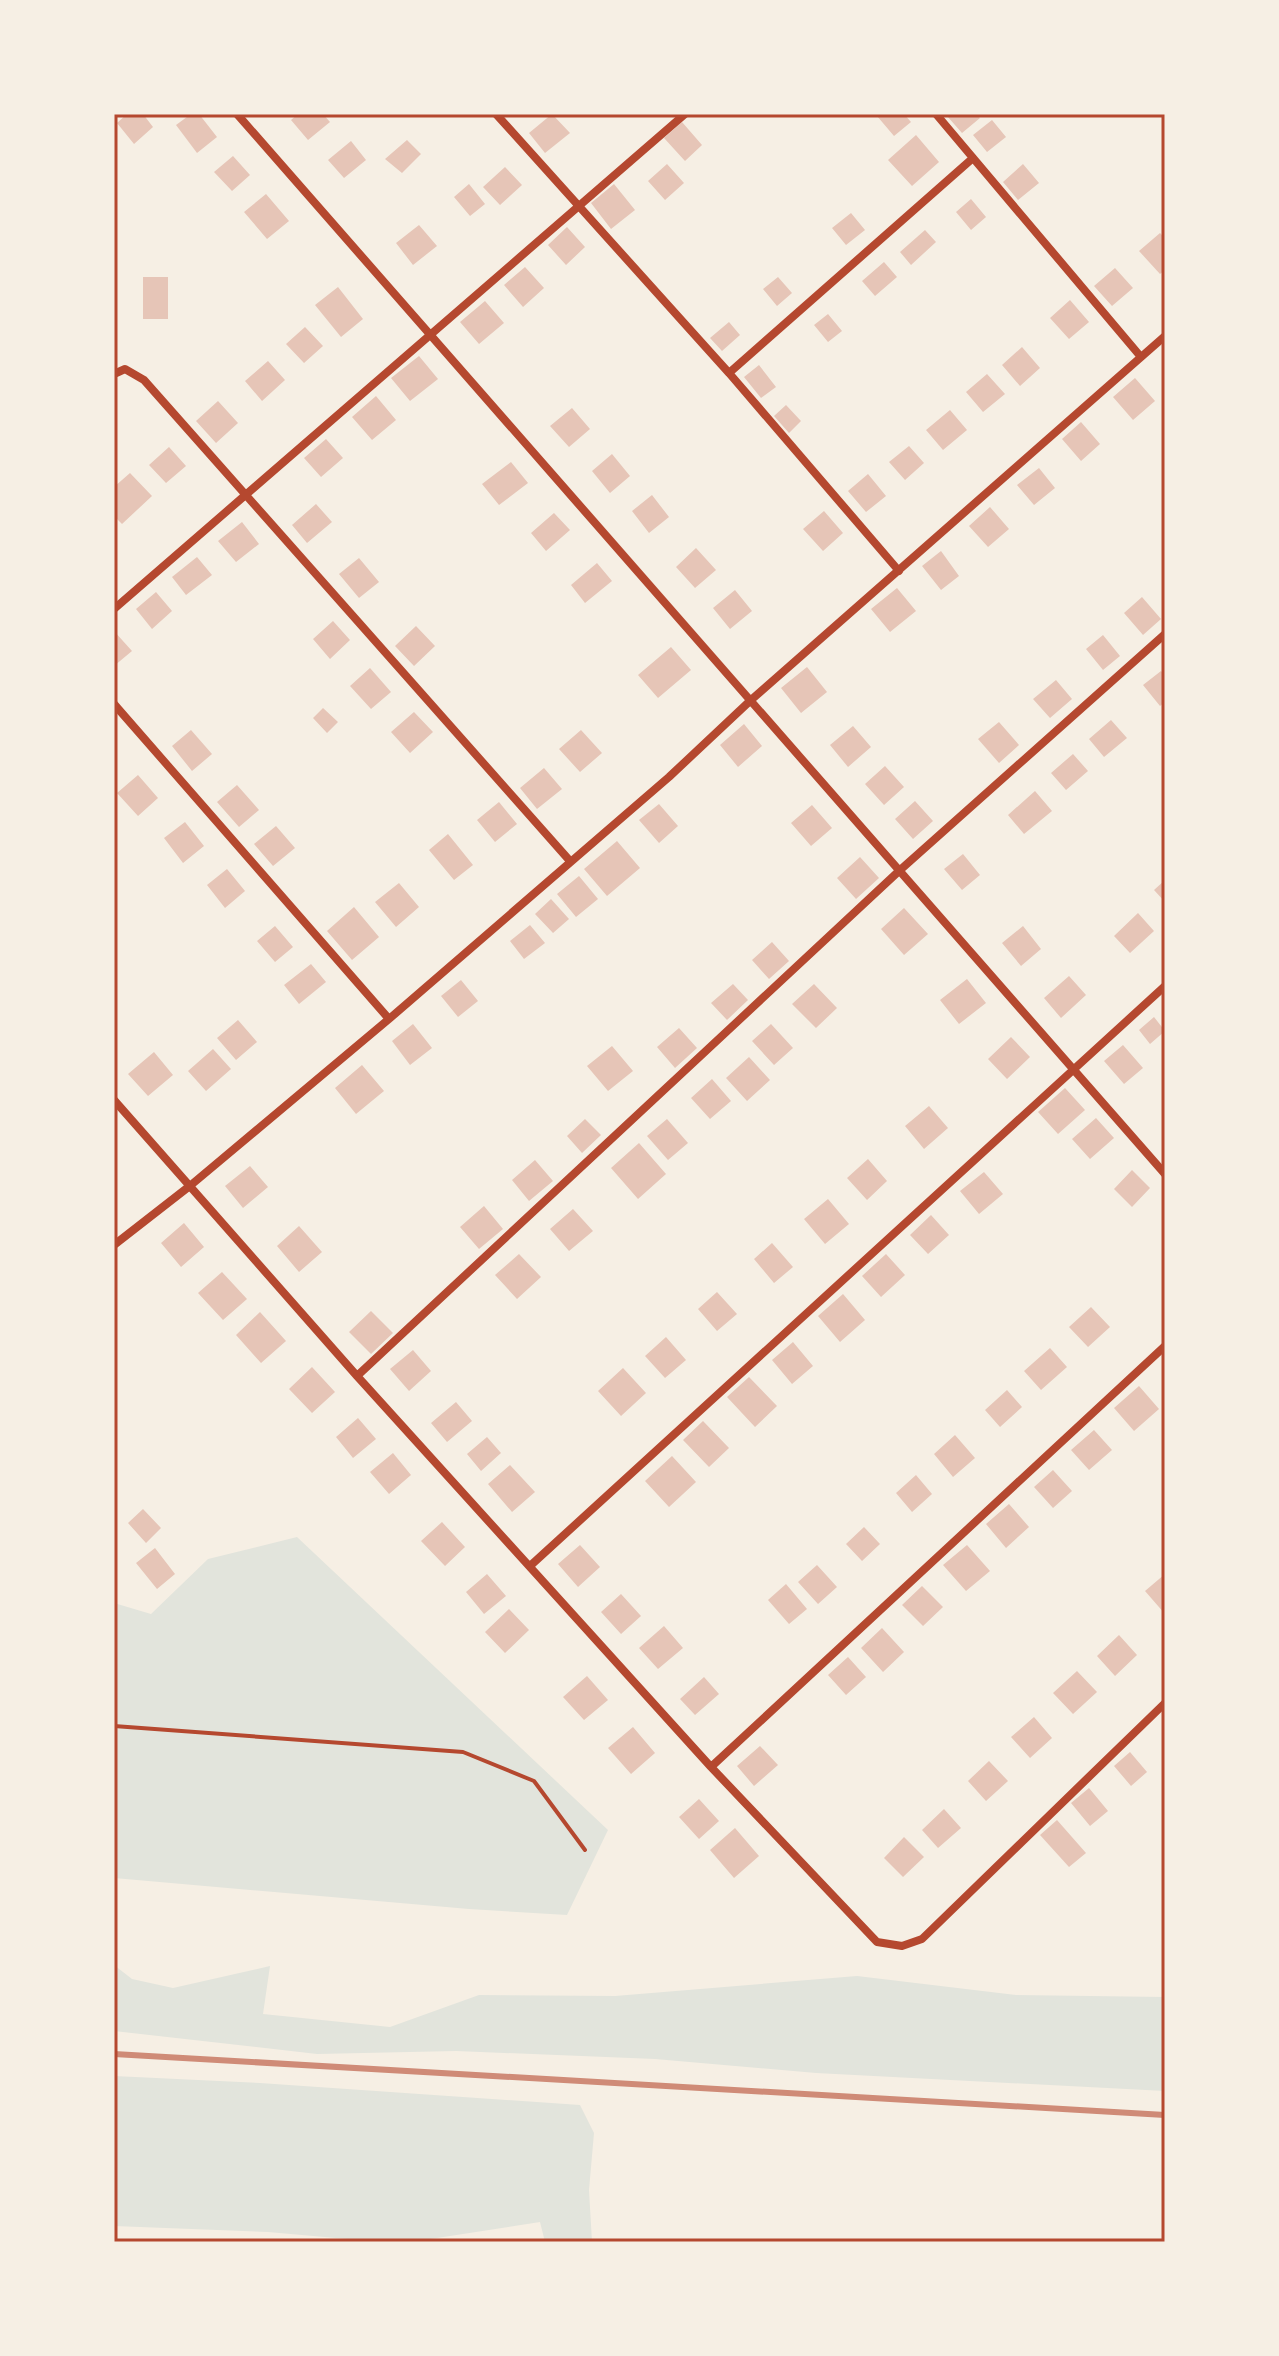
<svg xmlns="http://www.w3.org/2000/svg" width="1279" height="2356" font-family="Inter,sans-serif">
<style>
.green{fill:#e2e4dc}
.building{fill:#e6c5b7}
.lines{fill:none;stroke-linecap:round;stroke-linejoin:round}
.path{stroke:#b5482f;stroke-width:4}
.minor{stroke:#b5482f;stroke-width:8}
.rail{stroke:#cf8b77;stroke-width:6}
.neatline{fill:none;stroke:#b5482f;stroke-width:3}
</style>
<rect width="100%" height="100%" fill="#f6efe4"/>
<path class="green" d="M297 1537 608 1830 567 1915 469 1909 114 1878V1603L151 1614 208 1559Z
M114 1965 132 1979 173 1988 270 1966 263 2014 390 2027 479 1995 615 1996 857 1976 1016 1995 1165 1997V2091L816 2073 655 2059 456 2051 317 2054 114 2031Z
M114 2076 260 2083 580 2105 594 2133 589 2190 592 2242H545L540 2222 411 2242H381L268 2232 114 2226Z"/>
<path class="building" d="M127 114H143L153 127 134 144 117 123Z
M191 114H199L217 137 197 153 176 125Z
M298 114H323L330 122 308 140 291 120Z
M552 114 570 133 545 153 529 133Z
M879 114H904L911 122 894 136 877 116Z
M949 114H976L980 118 962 133 947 116Z
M992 120 1006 137 987 152 973 135Z
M682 122 702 145 685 161 664 138Z
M916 135 939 162 912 186 888 160Z
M407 140 421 154 402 173 385 159Z
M351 141 366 160 344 178 328 160Z
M233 156 250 175 232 191 214 172Z
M667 164 684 183 665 200 648 181Z
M1023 164 1039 183 1018 200 1003 182Z
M505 167 522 185 500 205 483 187Z
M469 184 485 204 470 216 454 197Z
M614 184 635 210 611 229 591 203Z
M266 194 289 221 267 239 244 212Z
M971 199 986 217 971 230 956 212Z
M851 213 865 230 846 245 832 228Z
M419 225 437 246 413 265 396 243Z
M567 227 585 247 566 265 548 245Z
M925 230 936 242 911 265 900 252Z
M1160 233 1165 238V270L1160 274 1139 251Z
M884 262 897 277 875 296 862 281Z
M525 267 544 288 523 307 504 285Z
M1115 268 1133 288 1112 306 1094 286Z
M143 277H168V319H143Z
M778 277 792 293 777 306 763 289Z
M338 287 363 319 341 337 315 305Z
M1070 300 1089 322 1069 339 1050 318Z
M485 301 504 323 479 344 460 322Z
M828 314 842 331 828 342 814 325Z
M729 322 740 335 722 351 710 338Z
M305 327 323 346 304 363 286 344Z
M1022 347 1040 368 1020 386 1002 365Z
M419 356 438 379 410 401 391 378Z
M268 361 285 380 262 401 245 381Z
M759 365 776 387 761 398 744 377Z
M987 374 1005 394 983 412 966 392Z
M1135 378 1155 401 1133 420 1113 397Z
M376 396 396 420 372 440 352 417Z
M218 401 238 423 216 443 196 421Z
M786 405 801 421 789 433 774 416Z
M572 408 590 429 569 447 550 426Z
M950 410 967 430 943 450 926 430Z
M1081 422 1100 444 1081 461 1062 439Z
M326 439 343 458 321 477 304 458Z
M909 446 924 463 905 480 889 462Z
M169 447 186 466 166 483 149 465Z
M612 454 630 476 610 493 592 471Z
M511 462 528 483 499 505 482 484Z
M1039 468 1055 488 1034 505 1017 485Z
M130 473 152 496 122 524 114 516V487Z
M868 474 886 496 866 512 848 491Z
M652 495 669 517 649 533 632 511Z
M316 504 332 522 307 543 292 525Z
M990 507 1009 529 988 547 969 526Z
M824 511 843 533 823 551 803 529Z
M554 513 570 530 546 551 531 533Z
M242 522 259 544 236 562 218 541Z
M696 548 716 570 695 588 676 567Z
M941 551 959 576 941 590 922 566Z
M197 557 212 575 186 595 172 577Z
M359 558 379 582 359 598 339 574Z
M597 563 612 581 585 603 571 585Z
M897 588 916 611 890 632 871 609Z
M735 590 752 611 730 629 713 608Z
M156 592 172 611 152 629 136 609Z
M1142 597 1161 619 1143 635 1124 613Z
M333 621 350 640 330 659 313 639Z
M416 626 435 646 414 666 395 646Z
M114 631 132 651 114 666Z
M1103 635 1120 656 1103 670 1086 649Z
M671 647 691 670 658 698 638 675Z
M807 667 827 692 801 713 781 688Z
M370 668 391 692 371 709 350 686Z
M1161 671 1165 676V702L1160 706 1143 685Z
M1056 680 1072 699 1050 718 1033 699Z
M323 708 338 722 327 733 313 718Z
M414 712 433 732 410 753 391 732Z
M1111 720 1127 738 1104 757 1089 739Z
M999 722 1019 745 999 763 978 739Z
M744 724 762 746 738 767 720 745Z
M853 726 871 747 848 767 830 745Z
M191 730 212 754 192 771 172 746Z
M581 730 602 753 580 772 559 749Z
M1073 754 1088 771 1066 790 1051 773Z
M885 766 904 787 884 805 865 784Z
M544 768 562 789 537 809 520 788Z
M138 775 158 798 138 816 117 793Z
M237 785 259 810 239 827 217 802Z
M1035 791 1052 811 1024 834 1008 815Z
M915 801 933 821 913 839 895 819Z
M499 802 517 824 495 842 477 820Z
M659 804 678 826 659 843 639 820Z
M812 805 832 828 811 846 791 823Z
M185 822 204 846 183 863 164 838Z
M276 826 295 848 273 866 254 844Z
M448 834 473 865 454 880 429 850Z
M617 841 640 868 607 896 584 869Z
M963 854 980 875 962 890 944 869Z
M860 857 879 878 856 899 837 878Z
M227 869 245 891 225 908 207 885Z
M579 876 598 899 576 917 557 894Z
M1165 880V902L1154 890Z
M399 883 419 907 396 927 375 902Z
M551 899 569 919 553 933 535 914Z
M354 907 379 937 352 960 327 931Z
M904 908 928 934 904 955 881 929Z
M1138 913 1154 931 1130 953 1114 936Z
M530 925 545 943 524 959 510 941Z
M275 926 293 947 275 962 257 941Z
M1023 926 1041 949 1021 966 1002 943Z
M772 942 789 961 769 979 752 960Z
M311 964 326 982 299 1004 284 985Z
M1069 976 1086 995 1061 1018 1044 998Z
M967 979 986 1003 959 1024 940 1000Z
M461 980 478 1001 458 1017 441 996Z
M733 984 748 1000 727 1020 711 1003Z
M814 984 837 1008 816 1028 792 1004Z
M1154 1017 1165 1031 1150 1044 1139 1030Z
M238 1020 257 1042 236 1060 217 1038Z
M413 1024 432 1048 410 1065 392 1041Z
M771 1024 793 1048 774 1065 752 1041Z
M679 1028 697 1048 675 1068 657 1047Z
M1011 1037 1030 1057 1007 1079 988 1059Z
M1123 1045 1143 1068 1124 1084 1104 1061Z
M612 1046 633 1071 608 1091 587 1066Z
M213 1049 231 1069 206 1091 188 1071Z
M154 1052 173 1075 148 1096 128 1074Z
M749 1057 770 1080 747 1101 726 1078Z
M362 1065 384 1091 356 1114 335 1088Z
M712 1079 731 1101 710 1119 691 1098Z
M1065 1088 1085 1110 1058 1134 1038 1112Z
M929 1106 948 1128 924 1149 905 1126Z
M1096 1118 1114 1138 1090 1159 1072 1139Z
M585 1119 601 1135 582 1153 567 1136Z
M667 1119 688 1143 668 1160 647 1136Z
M639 1143 666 1174 638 1199 611 1168Z
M868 1159 887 1181 867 1200 847 1178Z
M535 1160 553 1181 529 1201 512 1180Z
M250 1166 268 1187 243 1208 225 1186Z
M1132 1170 1150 1188 1132 1207 1114 1189Z
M984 1172 1003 1194 979 1214 960 1191Z
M828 1199 849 1224 825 1244 804 1219Z
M484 1206 503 1229 479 1249 460 1227Z
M573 1209 593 1231 569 1251 550 1229Z
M931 1215 949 1235 928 1254 910 1235Z
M184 1223 204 1247 181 1267 161 1243Z
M299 1226 322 1252 299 1272 277 1246Z
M772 1243 793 1267 774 1283 754 1259Z
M519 1254 541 1277 517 1299 495 1275Z
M886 1254 905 1275 881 1297 862 1276Z
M222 1272 247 1299 223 1320 198 1293Z
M717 1292 737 1314 717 1331 698 1309Z
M843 1294 865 1320 840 1342 818 1316Z
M1091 1307 1110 1327 1088 1347 1069 1327Z
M371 1311 393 1333 371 1354 349 1332Z
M260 1312 286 1341 261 1363 236 1335Z
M666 1337 686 1360 665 1378 645 1356Z
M793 1342 813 1366 792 1384 772 1360Z
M1050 1348 1067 1367 1041 1390 1024 1371Z
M413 1350 431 1371 409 1391 390 1369Z
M312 1367 335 1392 312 1413 289 1389Z
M623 1368 646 1393 621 1416 598 1391Z
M749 1377 777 1406 755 1427 727 1397Z
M1139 1386 1159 1409 1134 1431 1114 1408Z
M1007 1390 1022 1407 1000 1427 985 1410Z
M456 1402 472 1421 447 1442 431 1423Z
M358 1418 376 1439 353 1458 336 1437Z
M703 1421 729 1448 709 1467 683 1440Z
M1094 1430 1112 1450 1089 1470 1071 1450Z
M955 1435 975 1458 953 1477 934 1454Z
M487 1437 501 1453 481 1471 467 1454Z
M393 1453 411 1475 389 1494 370 1472Z
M672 1456 696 1482 669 1507 645 1481Z
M510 1465 535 1492 512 1512 488 1484Z
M1053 1470 1072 1491 1053 1508 1034 1487Z
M916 1475 932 1494 912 1512 896 1493Z
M1009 1504 1029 1527 1006 1548 986 1524Z
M143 1509 161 1528 146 1543 128 1523Z
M442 1522 465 1547 445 1566 421 1541Z
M864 1527 880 1544 862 1561 846 1544Z
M580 1545 600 1567 578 1587 558 1564Z
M967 1545 990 1571 966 1591 943 1565Z
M155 1548 175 1574 157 1589 136 1563Z
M817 1565 837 1587 818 1604 798 1582Z
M487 1574 506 1596 484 1614 466 1592Z
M1165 1574V1614L1145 1591Z
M786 1584 807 1609 789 1624 768 1600Z
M922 1586 943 1607 923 1626 902 1605Z
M621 1594 641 1616 621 1634 601 1612Z
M509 1609 529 1630 505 1653 485 1632Z
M664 1626 683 1648 658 1669 639 1648Z
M882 1628 904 1652 883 1672 861 1648Z
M1119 1635 1137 1655 1115 1676 1097 1656Z
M848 1657 866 1677 846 1695 828 1675Z
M1077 1671 1097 1692 1073 1714 1053 1693Z
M587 1676 608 1700 584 1720 563 1697Z
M704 1677 719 1694 695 1715 680 1699Z
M1034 1717 1052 1738 1030 1758 1011 1737Z
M633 1727 655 1753 631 1774 608 1748Z
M760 1746 778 1765 754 1786 737 1766Z
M1130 1752 1147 1772 1131 1786 1114 1766Z
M989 1761 1008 1781 986 1801 968 1781Z
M1089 1788 1108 1811 1090 1826 1071 1803Z
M699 1799 719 1821 699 1839 679 1817Z
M944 1809 961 1828 938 1848 922 1830Z
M1057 1820 1086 1853 1069 1867 1040 1835Z
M735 1828 759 1856 734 1878 710 1850Z
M904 1837 924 1857 903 1877 884 1858Z"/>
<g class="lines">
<path class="path" d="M114 1726 463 1752 534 1781 585 1850"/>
<path class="minor" d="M237 114 1165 1174
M496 114 729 373 899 571
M936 114 1141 357
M729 373 973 158
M114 374 125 369 144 380 570 861
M114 609 685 114
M114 704 389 1019
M114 1100 357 1376 711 1767 877 1942 902 1946 922 1939 1165 1703
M114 1245 191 1185 389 1019 669 777 751 700 1165 336
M357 1376 899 871 1165 634
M530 1566 1165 986
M711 1767 1165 1346"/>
<path class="rail" d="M114 2054 1165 2115"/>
</g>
<rect width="1279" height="2356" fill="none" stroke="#f6efe4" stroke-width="232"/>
<rect x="116" y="116" width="1047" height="2124" class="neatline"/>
</svg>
